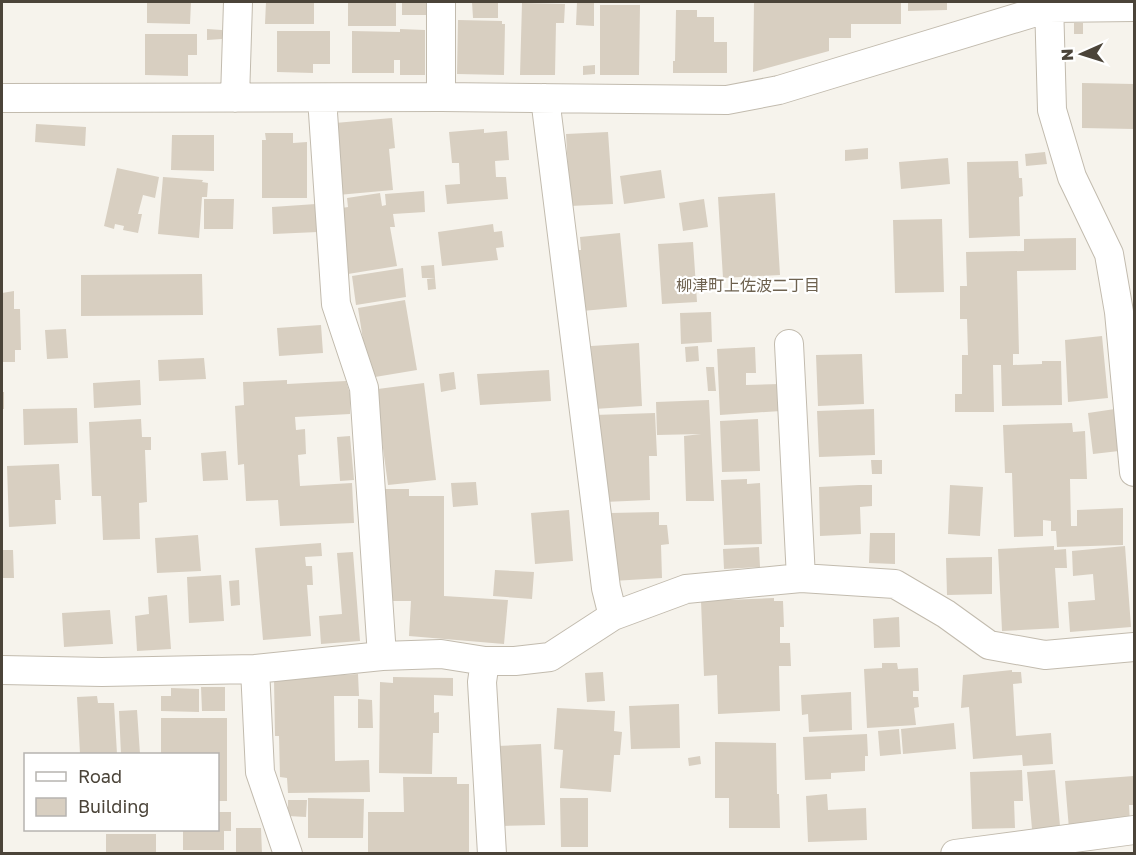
<svg xmlns="http://www.w3.org/2000/svg" width="1136" height="855" font-family="'Golos Text','Noto Sans JP',sans-serif">
<style>
.building{fill:#d8cfc1}
.lines{fill:none;stroke-linecap:round;stroke-linejoin:round}
.minor-casing{stroke:#c2bbae;stroke-width:30}
.minor{stroke:#fff;stroke-width:28}
.labels{text-anchor:middle;stroke-width:4.5;stroke-linejoin:round;paint-order:stroke}
.neighbourhood-label{font-size:16px;fill:#6e6250;stroke:#fff}
</style>
<rect width="100%" height="100%" fill="#f6f3ec"/>
<path class="building" d="M147 2H191L190 24 147 23Z
M266 2H314V24H265Z
M348 2H396V26H348Z
M402 2H426V15H402Z
M472 2H498V18H473Z
M577 2H594V26L576 25Z
M754 2H901V24H851V38H829V51L753 72Z
M908 2H947V10L908 11Z
M522 3 565 4 564 23H556L555 75H520Z
M600 5H640L639 75H600Z
M676 10H697V17H714V42H727V73H673V61H675Z
M458 20 502 21V24H505L504 75 457 74Z
M1074 23H1083V34H1074Z
M207 29 222 30V39L207 40Z
M400 29 425 30V75H400V60H394V73H352V31L400 32Z
M277 31H330V64H313V73L277 72Z
M145 34H197V55H188V76L145 75Z
M595 65V74L583 75V66Z
M1082 83 1134 84V129L1082 128Z
M392 118 395 148 389 149 393 190 338 195 335 123Z
M36 124 86 127 85 146 35 142Z
M484 129V133L507 131 509 160 495 161 496 177H506L508 199 447 204 445 185 460 184 459 163H452L449 132Z
M608 132 613 204 570 206 566 134Z
M265 133H293V143L307 142V198H262V140H266Z
M172 135H214V171L171 170Z
M868 148V159L845 161V150Z
M1045 152 1047 164 1026 166 1025 154Z
M948 158 950 184 901 189 899 162Z
M1018 161 1019 178H1022L1023 196 1019 197 1020 236 969 238 967 162Z
M117 168 159 177 155 198 143 195 138 214H142L138 233 123 230 124 226 115 224 114 229 104 226Z
M661 170 665 198 624 204 620 176Z
M163 177 203 180 202 182 208 183 207 197H202L199 238 158 234Z
M424 191 425 212 393 214 395 227H390L397 266 348 274 342 234 346 233 342 208 348 207 347 198 380 193 382 206 386 205 385 194Z
M775 193 780 275 723 278 718 197Z
M204 199H234L233 229H204Z
M704 199 708 227 683 231 679 203Z
M316 204 318 232 273 234 272 207Z
M942 219 944 292 895 293 893 220Z
M493 224 494 232 502 231 504 247 496 248 498 260 442 266 438 232Z
M620 233 627 307 582 311 576 250H581L580 237Z
M1076 238V270L1017 271 1019 354H1013V365L1042 364V361H1061L1062 405 1002 406 1001 365H993L994 412H955V394H962V355H968L967 319H960V286H967L966 252 1024 251V239Z
M693 242 697 302 662 304 658 244Z
M434 265 435 278H422L421 266Z
M403 268 406 297 356 305 352 276Z
M202 274 203 315 81 316V275Z
M435 278 436 289 428 290 427 279Z
M14 291V309H20L21 350H15V362H2V293Z
M405 300 417 370 369 378 358 308Z
M711 312 712 342 681 344 680 313Z
M321 325 323 353 279 356 277 328Z
M66 329 68 358 47 359 45 330Z
M1102 336 1108 398 1068 402 1065 340Z
M639 343 642 406 594 409 591 346Z
M698 346 699 361 686 362 685 347Z
M755 347 756 373H746V385L780 384 781 411 720 415 717 349Z
M862 354 864 404 818 406 816 355Z
M204 358 206 379 159 381 158 360Z
M706 367H714L716 391H708Z
M549 370 551 401 480 405 477 374Z
M454 372 456 389 441 392 439 374Z
M140 380 141 405 94 408 93 383Z
M287 380V384L346 381 350 394V414L295 417 296 430 305 429 306 454 298 455 300 486 352 483 354 523 280 526 278 500 246 501 244 464 238 465 235 406 244 405 243 382Z
M424 383 436 480 388 485 382 441 377 442 370 390Z
M2 392H4V409H2Z
M709 400 714 501H686L684 436 701 434 657 435 656 402Z
M77 408 78 443 24 445 23 409Z
M874 409 875 455 819 457 817 411Z
M1115 409 1119 451 1093 454 1088 413Z
M655 413 657 456H649L650 500 604 502 594 415Z
M141 419 142 437H151V450H145L147 502 139 503 140 539 103 540 101 496H92L89 422Z
M758 419 760 471 722 472 720 421Z
M1072 423 1073 432 1085 431 1087 479H1070L1071 526H1077V510L1123 508V545L1057 547 1056 531H1051V521L1043 520V536L1014 537 1012 473H1005L1003 425Z
M350 436 354 480 340 481 337 437Z
M226 451 228 480 203 481 201 453Z
M871 460H882V474H872Z
M59 464 61 500H55L56 524 9 527 7 466Z
M747 479V484L760 483 762 544 724 545 721 480Z
M476 482 478 505 453 507 451 483Z
M859 485H872V506L860 507 861 534 820 536 819 487Z
M950 485 983 487 980 536 948 534Z
M384 489H409V496H444V596L508 600 504 644 409 636 411 601H384Z
M569 510 573 561 535 564 531 513Z
M659 512V525H667L669 544 661 545 662 578 613 581 610 513Z
M870 533H895V564L869 563Z
M198 535 201 571 157 573 155 538Z
M321 543 322 556 305 557 306 566H312L313 585H307L311 636 263 640 255 548Z
M1054 546V550L1066 549 1067 568H1055L1059 628 1002 631 998 549Z
M1125 546 1131 627 1070 632 1068 602 1095 600 1093 574 1073 576 1072 551Z
M759 547 760 567 724 569 723 549Z
M2 550H13L14 578H2Z
M353 552 360 641 321 644 319 616 342 614 337 553Z
M992 557V594L947 595 946 558Z
M495 570 534 572 532 599 493 596Z
M221 575 224 621 189 623 187 577Z
M239 580 240 605 231 606 229 581Z
M167 595 171 649 137 651 135 616 149 614 148 597Z
M774 598V601H783L784 627H780V643H790L791 666H779L780 711 718 714 717 675 704 676 701 601Z
M110 610 113 644 64 647 62 613Z
M899 617 900 647 874 648 873 619Z
M882 663H897L898 669 918 668 919 691H913V697H918L919 707 914 708 916 725 867 728 864 669 882 668Z
M1012 670V672H1021L1022 683 1013 684 1016 736 1051 733 1053 764 1023 766 1022 755 973 759 969 707 961 708 963 675Z
M603 672 605 701 587 702 585 673Z
M358 674 359 696H334L335 761 369 760 370 792 288 793 287 778 280 777 279 736H275L274 679Z
M393 677 453 678V696L434 695V713L439 712V733H433L432 774 379 773 380 682 393 683Z
M201 687H225V711H202Z
M171 688 199 689V712L161 711V696H171Z
M851 692 852 730 809 732 808 714 802 715 801 695Z
M97 696 98 703H114L117 754H80L77 697Z
M358 699 372 700 373 728H358Z
M679 704 680 748 631 749 629 706Z
M557 708 615 711 614 731 622 732 620 755H614L611 792 560 788 563 750 554 749Z
M137 710 140 754H121L119 711Z
M161 718H227V801H218V754H161Z
M954 723 956 749 903 754 901 729Z
M899 729 901 754 880 756 878 731Z
M867 734 868 756H865V771L831 773V779L805 780 803 737Z
M715 742 776 743 777 794H779L780 828H729V798H715Z
M541 744 545 825 500 826 497 746Z
M700 756 701 764 689 766 688 758Z
M1022 770 1023 801H1014L1015 828 972 829 970 772Z
M1055 770 1060 826 1032 829 1027 772Z
M1134 776V805H1129L1130 824 1069 829 1065 781Z
M403 777H457V784H469V854H368V812H404Z
M827 794 828 810 866 808 867 840 808 842 806 796Z
M308 798 364 799 363 838H308Z
M560 798H588V847H561Z
M288 800H307L306 817 288 816Z
M218 812H231V831H224V850H183V830H218Z
M236 828H261L262 854H236Z
M106 834H156V854H106Z"/>
<g class="lines">
<defs>
<path id="minor" d="M1049 2 1052 110 1072 177 1109 254 1119 312 1134 472
M441 97V2
M2 98 441 97 727 100 779 90 1049 8 1134 7
M235 98 238 2
M322 98 336 304 364 388 382 656
M545 98 606 588 613 616
M789 344 801 578
M485 661 482 682 492 854
M255 669 260 772 288 854
M2 670 102 672 255 669 382 656 441 654 485 661H515L550 657 613 616 686 589 801 578 895 584 946 614 989 645 1045 655 1134 647
M955 854 1134 830"/>
</defs>
<use href="#minor" class="minor-casing"/>
<use href="#minor" class="minor"/>
</g>
<g class="labels">
<g class="neighbourhood-label">
<text x="748" y="291">柳津町上佐波二丁目</text>
</g>
</g>
<rect width="1136" height="855" fill="none" stroke="#4b4439" stroke-width="6"/>
<rect x="24" y="753" width="195" height="78" fill="#ffffff" stroke="#b7b4b0" stroke-width="1.5"/>
<rect x="36" y="772" width="30" height="9" fill="#ffffff" stroke="#b7b4b0" stroke-width="1.5"/>
<text x="78" y="783" font-size="18" fill="#4b4439">Road</text>
<rect x="36" y="798" width="30" height="18" fill="#d8cfc1" stroke="#b7b4b0" stroke-width="1.5"/>
<text x="78" y="813" font-size="18" fill="#4b4439">Building</text>
<g transform="translate(1082 54) rotate(267)" stroke="#ffffff" stroke-width="4.5" paint-order="stroke">
<path d="M0-4.5L10 22L0 15L-10 22Z" fill="#4b4439"/>
<text y="-9" font-size="16" font-weight="bold" text-anchor="middle" fill="#4b4439">N</text>
</g>
</svg>
